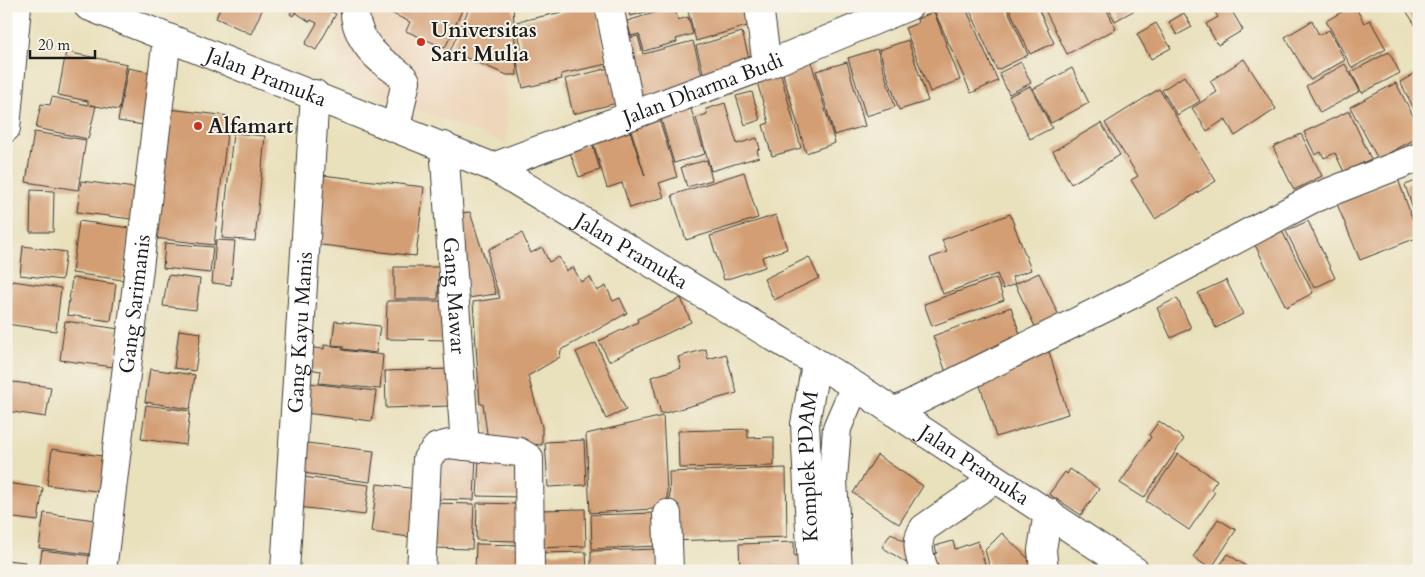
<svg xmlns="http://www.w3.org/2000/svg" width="1425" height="577" font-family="Cardo,serif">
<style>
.built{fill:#eed6bb}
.building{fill:#d39e73}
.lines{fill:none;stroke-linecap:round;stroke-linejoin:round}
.minor-casing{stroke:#3b3934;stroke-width:30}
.major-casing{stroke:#3b3934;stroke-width:30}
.minor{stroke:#fff;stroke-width:28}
.major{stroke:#fff;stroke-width:28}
.poi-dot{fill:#c8321e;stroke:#f7f3e8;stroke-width:2}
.labels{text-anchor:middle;stroke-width:4;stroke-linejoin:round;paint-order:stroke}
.poi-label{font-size:21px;font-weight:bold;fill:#1c1c1c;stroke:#f7f3e8;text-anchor:start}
.street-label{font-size:21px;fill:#1c1c1c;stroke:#f7f3e8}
</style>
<rect width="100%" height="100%" fill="#f7f3e8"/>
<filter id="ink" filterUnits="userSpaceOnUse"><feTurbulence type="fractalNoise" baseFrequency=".02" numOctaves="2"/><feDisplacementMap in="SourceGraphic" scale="10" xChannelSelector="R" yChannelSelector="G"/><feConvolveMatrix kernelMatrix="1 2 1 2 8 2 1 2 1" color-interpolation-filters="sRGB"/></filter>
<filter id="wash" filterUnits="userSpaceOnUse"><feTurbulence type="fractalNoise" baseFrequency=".0096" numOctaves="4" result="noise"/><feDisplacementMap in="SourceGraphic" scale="20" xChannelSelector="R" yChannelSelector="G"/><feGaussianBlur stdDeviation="1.12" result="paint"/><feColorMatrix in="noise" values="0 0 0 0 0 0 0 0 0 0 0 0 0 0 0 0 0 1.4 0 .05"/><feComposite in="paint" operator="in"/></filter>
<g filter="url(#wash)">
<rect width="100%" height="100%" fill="#e9e0bc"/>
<path class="built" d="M336 6H503L507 144 339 79Z"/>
<g id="blocks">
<path class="building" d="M221 6H264L251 34 216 18Z
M294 6H322L336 14 316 50 305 44 317 23 311 20 310 22 295 12 293 16 290 14Z
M376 6H464L445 48 406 31 410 22Z
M470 6H513L517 75H507L450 51Z
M590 6H595L607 64 561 74 562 79 523 88 516 57 523 56 516 22Z
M628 6H666V7L630 16Z
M702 6H752L757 23 696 41 688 11Z
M950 6H965L998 81 971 93 935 13Z
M968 6H1006L1028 55 997 70Z
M1008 6H1037L1054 43 1030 54Z
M1043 6H1105L1116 29 1067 54Z
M1107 6H1142L1115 21Z
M1211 6H1229L1243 30 1218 45 1206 24 1218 17Z
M1352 6H1355L1364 23 1370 20 1386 49 1352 68 1326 21Z
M1403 6H1419V25L1416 26Z
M674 7 678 20 688 17 693 34 676 39 677 42 644 51 639 34 631 36 627 21Z
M934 12 960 80 930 92 905 28 918 23 917 19Z
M1184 13 1192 27 1177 35 1169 22Z
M1312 21 1319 35 1329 30 1345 60 1310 80 1285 37Z
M1156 23 1171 48 1151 59 1137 34Z
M742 32 750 62 704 75 696 46Z
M638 36 643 54 693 41 704 83 637 101 623 49 632 46 630 38Z
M908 40 928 101 899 110 879 50Z
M877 49 895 107 866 116 848 58Z
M66 52 127 64 119 110 90 105 96 106 88 139 36 128 41 104 50 105 52 97 88 105V101L58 95Z
M1389 52 1400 73 1362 93 1351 72Z
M810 58 835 143 806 153 781 67Z
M1244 59 1276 109 1235 136 1225 119 1207 131 1192 108 1217 92 1210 81Z
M847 62 865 126 834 135 816 71Z
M1021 62 1031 83 1009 94 999 73Z
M1345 64 1360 91 1320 113 1306 86Z
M128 68 159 74 150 126 118 121Z
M609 68 617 103 573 114 565 79Z
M1072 68 1089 103 1051 123 1033 89Z
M1419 71V118L1400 82Z
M781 75 801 148 772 156 763 125 769 123 757 82Z
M1184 76 1200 101 1177 115 1162 90Z
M1396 83 1419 127V137L1378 159 1350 107Z
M1030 86 1052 128 1030 139 1009 96Z
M1159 89 1216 181 1155 219 1131 180 1138 176 1105 123Z
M752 92 760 120 745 125 736 96Z
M725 103 737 144 757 138 760 149 757 150 759 157 711 171 696 118 707 114 706 109Z
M690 106 705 154 674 163 660 116Z
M169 109 229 116 214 245 154 238Z
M1349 111 1371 159 1344 172 1335 153 1324 158 1321 152 1315 155 1304 132Z
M658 115 677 177 659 183 664 197 630 208 622 183 607 188 591 136 628 125 645 176 629 124Z
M1101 123 1120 155 1071 184 1053 151Z
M34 132 86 140 78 190 26 182Z
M233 133 265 136 255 241 222 238Z
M1301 134 1322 176 1294 190 1273 147Z
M592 143 600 170 579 177 569 150Z
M707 160 712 180 687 187 681 167Z
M744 172 758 218 686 240 672 195Z
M322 175 424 187 416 256 313 244Z
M1398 179 1419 237 1360 260 1337 204Z
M1419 180V224H1418L1405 185Z
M81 181 135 188 131 219 77 212Z
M31 190 54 191 53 232H30Z
M470 212 496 294 468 298 460 213Z
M1010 214 1031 270 1012 277 1015 284 1003 289 997 274 943 294 930 258 947 252 942 240Z
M776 215 787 249 762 257 765 267 724 280 710 236Z
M79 221 130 228 123 280 72 273Z
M1308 221 1335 278 1314 288 1286 231Z
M1278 223 1313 293 1286 307 1251 237Z
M522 233 531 253 542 247 549 262 559 257 566 271 573 267 581 282 590 277 597 291 606 286 613 301 620 298 627 313 561 350 560 357 528 376 542 427V445L488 441 483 404H480L473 302 500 298 489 265V249Z
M216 240 235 241 231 285 212 283Z
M165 243 213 247 210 273 163 268Z
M23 246 66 252 62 280 20 275Z
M809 257 819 278 774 300 764 279Z
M394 267H439L438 299H394Z
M1039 273 1061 320 1037 331 1015 284Z
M168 275 200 279 196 310 163 306Z
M72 278 116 284 111 321 67 315Z
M996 278 1004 300 932 326 924 304Z
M1226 280 1243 314 1216 328 1198 293Z
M12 281 61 288 56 331 6 324Z
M681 298 691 322 609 361 599 341 638 322 637 319Z
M1177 298 1191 328 1171 338 1157 308Z
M387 301H454V340L386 339Z
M1011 307 1022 340 947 375 933 336Z
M65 321 119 329 114 367 60 360Z
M335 321 380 326 376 353 343 349V346L332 345Z
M179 330 201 333 195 371 174 368Z
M596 343 626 410 606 419 576 352Z
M324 345 342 347V350L383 355 380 389 319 383 321 371 302 368 305 347 324 349Z
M1047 345 1068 414 996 437 978 379Z
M706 349 708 359 726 354 737 393 661 414 651 377 681 368 678 357Z
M150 369 195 375 190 409 145 402Z
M451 369V406L386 408 385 371Z
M6 381 51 387 46 417 6 411Z
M309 383 376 391 372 421 305 413Z
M146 405 190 411 186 445 141 439Z
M663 416 668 508 590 513 586 434Z
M1159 421 1184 439 1144 498 1120 483 1151 437 1149 435Z
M748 429V438L774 437V466L679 468 678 431Z
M584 440 586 485 548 487 545 442Z
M307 443 374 451 370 482 303 473Z
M52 449 109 457 104 492 47 485Z
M435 454 476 455 474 500 433 499Z
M1178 454 1217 480 1211 489 1215 492 1189 530 1146 501Z
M877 455 923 486 899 524 853 493Z
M479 459 522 460 520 497 477 496Z
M786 468 787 537 671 541 669 472Z
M1070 469 1099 489 1081 515 1049 494 1065 472 1067 474Z
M302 477 369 485 365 515 298 507Z
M6 483 43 488 38 521 6 517Z
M377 484 417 489 410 537 371 532Z
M433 503 474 504 472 549 432 548Z
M477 503 520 504 519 541 476 540Z
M585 509 586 546 540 548 539 510Z
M44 513 95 520 90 554 39 548Z
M656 513 657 546 592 549 591 515Z
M1218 519 1236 530 1211 569 1193 557Z
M891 533 918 550 908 564 882 547Z
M1002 533 1038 568 1035 571H991L985 550Z
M953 541 955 549 978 541 987 571H931L927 556 937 553 935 546Z
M794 542V556L801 555V571H740L739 544Z
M476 544 520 545 519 571H475Z
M658 549V571H591V551Z
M42 550 92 556 90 571H39Z
M586 552 587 571H540V553Z
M1228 554 1250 569 1249 571H1216Z
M6 560 25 562 24 571H6Z"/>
</g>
</g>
<g filter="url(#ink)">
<use href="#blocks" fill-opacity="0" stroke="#3b3934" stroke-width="1"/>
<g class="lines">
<defs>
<g id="minor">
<path d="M355 6C353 27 366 48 382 61 390 68 399 71 406 81L396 127"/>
<path d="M609 6 631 113"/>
<path d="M759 6 767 65"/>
<path d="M6 128 17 6"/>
<path id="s1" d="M444 146 465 446"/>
<path id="s2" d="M493 167 767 65 909 6"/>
<path d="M894 412 1135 293 1312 199 1419 157"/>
<path d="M667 514 669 571"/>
<path id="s3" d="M102 571 167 38"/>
<path id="s4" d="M285 571 315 94"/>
<path d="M421 571 427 459 437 447 449 444 519 452 529 458 530 571"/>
<path id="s5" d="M812 571 805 424 816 364"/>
<path d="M838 571 833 480 837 428 855 386"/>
<path d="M924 571C920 555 914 542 924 528L995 479"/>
<path d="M1044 571 1042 550 1048 512"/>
</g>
<g id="major">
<path id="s6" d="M88 6 493 167 855 386 1135 571"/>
</g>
</defs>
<use href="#minor" class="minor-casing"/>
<use href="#major" class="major-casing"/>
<use href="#minor" class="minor"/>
<use href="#major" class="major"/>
</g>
</g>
<g class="poi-dot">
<circle cx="421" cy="42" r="5"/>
<circle cx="198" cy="126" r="5"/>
</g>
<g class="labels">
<g class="poi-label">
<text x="431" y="37">Universitas<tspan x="431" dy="24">Sari Mulia</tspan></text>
<text x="208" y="133">Alfamart</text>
</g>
<g class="street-label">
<text dy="7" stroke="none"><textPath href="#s6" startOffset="192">Jalan Pramuka</textPath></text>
<text dy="7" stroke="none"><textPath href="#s2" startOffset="224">Jalan Dharma Budi</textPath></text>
<text dy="7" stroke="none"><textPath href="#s6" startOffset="598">Jalan Pramuka</textPath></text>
<text dy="7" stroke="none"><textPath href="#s1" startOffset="150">Gang Mawar</textPath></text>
<text dy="7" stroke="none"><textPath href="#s3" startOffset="269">Gang Sarimanis</textPath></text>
<text dy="7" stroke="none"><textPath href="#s4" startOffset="239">Gang Kayu Manis</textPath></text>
<text dy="7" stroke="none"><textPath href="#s6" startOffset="1002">Jalan Pramuka</textPath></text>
<text dy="7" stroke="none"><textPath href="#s5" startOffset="105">Komplek PDAM</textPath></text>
</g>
</g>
<rect width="1425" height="577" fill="none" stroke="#f7f3e8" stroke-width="25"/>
<path d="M30 50v8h65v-8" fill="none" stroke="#1c1c1c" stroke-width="2.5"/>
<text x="38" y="50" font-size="15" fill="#1c1c1c" stroke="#f7f3e8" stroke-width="4" paint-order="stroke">20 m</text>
</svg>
